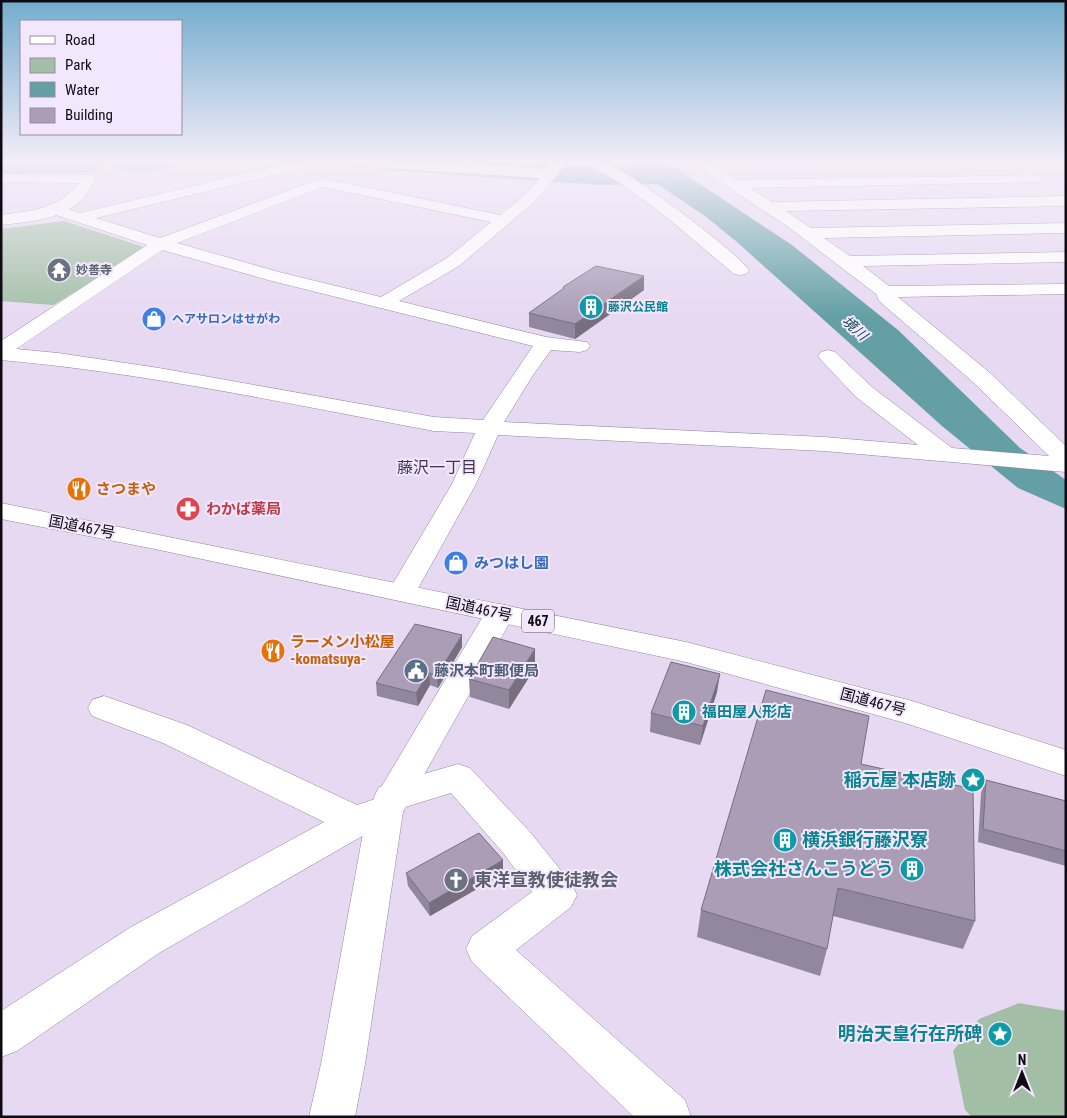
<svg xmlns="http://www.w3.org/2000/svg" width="1067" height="1118" font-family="'Roboto Condensed','Noto Sans JP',sans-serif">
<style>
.green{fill:#a2bfa6}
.water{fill:#639fa5}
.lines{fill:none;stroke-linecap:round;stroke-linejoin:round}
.river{fill:#639fa5;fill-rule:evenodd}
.street-casing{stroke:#92859c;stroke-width:1}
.secondary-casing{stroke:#92859c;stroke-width:1}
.highway-casing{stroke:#92859c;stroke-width:1}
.street{fill:#fff;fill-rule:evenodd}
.secondary{fill:#fff;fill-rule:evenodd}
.highway{fill:#fff;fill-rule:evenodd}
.wall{fill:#92879c}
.shaded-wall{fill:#776e7f}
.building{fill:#aa9db5;stroke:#776e7f}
.labels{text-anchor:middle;stroke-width:4;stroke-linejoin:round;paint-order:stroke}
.far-worship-label{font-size:12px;font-weight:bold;fill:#5b616d;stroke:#f2e7fc;text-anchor:start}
.far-culture-label{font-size:12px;font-weight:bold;fill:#0d838f;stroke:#f2e7fc;text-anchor:start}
.far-shop-label{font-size:12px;font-weight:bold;fill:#366cbe;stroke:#f2e7fc;text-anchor:start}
.far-water-label{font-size:14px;font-style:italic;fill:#11484d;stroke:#f2e7fc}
.shield{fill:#f2e7fc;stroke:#544d59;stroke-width:1}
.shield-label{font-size:14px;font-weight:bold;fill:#100b13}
.food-label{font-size:15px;font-weight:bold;fill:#c56008;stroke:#f2e7fc;text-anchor:start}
.health-label{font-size:15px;font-weight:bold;fill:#be3a42;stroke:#f2e7fc;text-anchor:start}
.street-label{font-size:15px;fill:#100b13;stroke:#f2e7fc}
.shop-label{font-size:15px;font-weight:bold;fill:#366cbe;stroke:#f2e7fc;text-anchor:start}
.service-label{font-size:15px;font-weight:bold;fill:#4e5e75;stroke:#f2e7fc;text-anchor:start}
.culture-label{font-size:15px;font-weight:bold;fill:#0d838f;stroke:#f2e7fc;text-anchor:start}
.neighbourhood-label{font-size:16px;fill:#41364a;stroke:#f2e7fc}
.near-culture-label{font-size:18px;font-weight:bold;fill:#0d838f;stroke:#f2e7fc;text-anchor:end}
.near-worship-label{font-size:18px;font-weight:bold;fill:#5b616d;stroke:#f2e7fc;text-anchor:start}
</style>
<rect width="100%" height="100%" fill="#e7d9f2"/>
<path class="green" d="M64 221 147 248 53 305 1 301V276L4 274 1 273V229Z
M1019 1003 1066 1011V1117H972L965 1110 953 1051 979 1019Z"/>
<path class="water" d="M623 161H665L792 245 898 330 1020 448 1066 480V509L1018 488 942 426 737 242 705 216Z"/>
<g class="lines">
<path class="river" d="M1 161H102L103 163 99 169 89 172 1 174Z
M107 161H179L175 167C156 172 130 173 111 168Z
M371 161H512L601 167 663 166 674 169 678 175 674 181 663 184 601 185 385 170 375 167Z"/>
<defs>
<path id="street" d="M298 161H322L320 164 96 218 160 238 322 178 500 215 524 196 539 178 346 165 339 161H412L547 169 552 163H562L564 166 562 169 534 202 459 266 399 301 546 337 587 342 590 346 587 350 580 352 551 350 533 375 504 422 824 437 918 445 856 397 821 360 818 356 821 352 828 350 835 352 872 387 952 448 1049 456 973 382 879 301 876 294 787 226 688 161H705L736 180 1042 175 1044 178 1042 181 1037 182 750 188 772 202 1066 196V206L786 211 811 228 1066 223V233L824 238 850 256 1066 252V262L863 266 889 286 1066 284V294L898 297 989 372 1066 446V472L824 451 498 435 476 484 416 592 412 598 402 601 392 598 388 592 452 484 475 433 434 431C290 404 147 373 1 360V341L147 245 47 212 44 209 47 206 52 204 80 213ZM323 187 491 222 447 258 381 297 279 272 177 243ZM162 250 268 280 533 346 483 420 434 417 159 368 58 353 16 349Z
M584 161C589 161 595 160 600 161 622 165 735 250 749 270L746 274 740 275 734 274 664 215 620 183Z
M104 696 187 725 357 805 375 799 374 797 379 787 458 764 470 768 530 832 571 883 577 895 571 907 516 950 685 1100 691 1117H634L472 962 466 949 472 936 532 892 504 854 451 793 402 808 403 811 398 821 378 827 159 953 17 1051 1 1057V1011L131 927 324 822 163 743 92 716 88 708 92 700Z"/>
<path id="secondary" d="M1 174 89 175 94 176 96 179C90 187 85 197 77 204 57 220 26 222 1 225V215C31 211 59 209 79 183L1 182Z
M500 604 510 606 515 613 403 812 365 1064 355 1117H309L321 1064 367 811 485 613 490 606Z"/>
<path id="highway" d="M1 503 686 642 912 701 1066 750V776L905 723 686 662 150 548 1 519Z"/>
</defs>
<use href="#street" class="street-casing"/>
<use href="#secondary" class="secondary-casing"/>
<use href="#highway" class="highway-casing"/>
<use href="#street" class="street"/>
<use href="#secondary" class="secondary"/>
<use href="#highway" class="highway"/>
</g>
<path class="wall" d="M563 287 644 290 575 339 529 327V313L563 289Z
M462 647 438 688 430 685 418 706 377 696 376 683Z
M535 649V668L509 709 470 697 469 679Z
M717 692 700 745 650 732 651 713Z
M861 764 975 921 963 949 833 916 827 949 820 976 697 937 701 910Z
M986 780 1066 801V866L978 842 981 793Z
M406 873 503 874 430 916 408 886Z"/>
<path class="shaded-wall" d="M644 276V290L575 339V324Z
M462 635V647L438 688 437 675Z
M535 649V668L509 709V690Z
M429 673 430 685 418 706 416 693Z
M720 674 717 692 700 745 703 726Z
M503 860V874L430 916 429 903Z"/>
<path class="building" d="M596 266 644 276 575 324 529 313 564 288 563 287Z
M415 624 462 635 437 675 429 673 416 693 376 683Z
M493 637 535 649 509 690 469 679Z
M671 662 720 674 703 726 651 713Z
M766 690 869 716 861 764 973 789 975 921 838 888 827 949 701 910Z
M986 780 1066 801V851L983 829Z
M479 833 503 860 429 903 406 873Z"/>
<linearGradient id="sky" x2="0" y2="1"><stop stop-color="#73accd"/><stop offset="0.51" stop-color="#f4eef9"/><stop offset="1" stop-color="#f4eef9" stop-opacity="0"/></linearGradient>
<rect width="1067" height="318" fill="url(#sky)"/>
<defs>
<symbol id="temple-disc" viewBox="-11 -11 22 22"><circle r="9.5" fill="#6b7280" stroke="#f2e7fc"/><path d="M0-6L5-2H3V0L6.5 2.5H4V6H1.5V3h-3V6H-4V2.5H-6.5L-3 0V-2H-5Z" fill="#fff"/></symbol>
<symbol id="building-disc" viewBox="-11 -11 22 22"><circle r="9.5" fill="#0f9aa8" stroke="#f2e7fc"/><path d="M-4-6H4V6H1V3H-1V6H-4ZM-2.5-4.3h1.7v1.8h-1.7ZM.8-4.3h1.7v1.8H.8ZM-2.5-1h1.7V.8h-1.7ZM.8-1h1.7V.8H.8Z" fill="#fff"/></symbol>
<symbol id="shop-disc" viewBox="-11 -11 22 22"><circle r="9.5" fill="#3f7fe0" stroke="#f2e7fc"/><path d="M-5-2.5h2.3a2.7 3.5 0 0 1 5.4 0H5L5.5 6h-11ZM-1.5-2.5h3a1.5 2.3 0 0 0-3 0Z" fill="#fff"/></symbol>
<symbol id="restaurant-disc" viewBox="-11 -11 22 22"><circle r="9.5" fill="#e8710a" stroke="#f2e7fc"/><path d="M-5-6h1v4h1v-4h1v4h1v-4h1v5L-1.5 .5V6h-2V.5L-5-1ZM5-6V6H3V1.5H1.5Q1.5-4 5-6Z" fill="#fff"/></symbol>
<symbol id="pharmacy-disc" viewBox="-11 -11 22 22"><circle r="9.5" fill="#e0444e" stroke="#f2e7fc"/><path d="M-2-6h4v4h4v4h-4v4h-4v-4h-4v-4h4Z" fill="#fff"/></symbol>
<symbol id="civic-disc" viewBox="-11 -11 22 22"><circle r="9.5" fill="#5c6f8a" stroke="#f2e7fc"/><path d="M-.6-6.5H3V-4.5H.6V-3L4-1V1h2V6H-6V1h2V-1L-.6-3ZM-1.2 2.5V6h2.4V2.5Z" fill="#fff"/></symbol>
<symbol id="sight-disc" viewBox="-11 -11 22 22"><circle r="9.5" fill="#0f9aa8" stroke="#f2e7fc"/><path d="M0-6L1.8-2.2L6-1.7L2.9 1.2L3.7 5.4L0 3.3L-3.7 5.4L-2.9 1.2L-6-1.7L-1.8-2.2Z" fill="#fff"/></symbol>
<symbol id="church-disc" viewBox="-11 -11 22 22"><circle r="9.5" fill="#6b7280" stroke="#f2e7fc"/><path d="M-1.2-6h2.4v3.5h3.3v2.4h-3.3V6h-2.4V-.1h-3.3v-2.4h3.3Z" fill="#fff"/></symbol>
</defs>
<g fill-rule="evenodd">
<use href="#temple-disc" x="45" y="256" width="28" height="28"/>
<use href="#building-disc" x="577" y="293" width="28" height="28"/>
<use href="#shop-disc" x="140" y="305" width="28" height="28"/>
<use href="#restaurant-disc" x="65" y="475" width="28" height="28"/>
<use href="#pharmacy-disc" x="174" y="495" width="28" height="28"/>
<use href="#shop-disc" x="442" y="549" width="28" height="28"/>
<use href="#restaurant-disc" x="259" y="637" width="28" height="28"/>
<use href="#civic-disc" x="402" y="657" width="28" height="28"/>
<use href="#building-disc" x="670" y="698" width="28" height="28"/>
<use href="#sight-disc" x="959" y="766" width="28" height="28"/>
<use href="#building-disc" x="771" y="826" width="28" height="28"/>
<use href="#building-disc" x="898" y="855" width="28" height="28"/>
<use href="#church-disc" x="442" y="866" width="28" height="28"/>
<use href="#sight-disc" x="986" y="1020" width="28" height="28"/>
</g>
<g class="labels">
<g class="far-worship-label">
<text x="76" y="274">妙善寺</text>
</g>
<g class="far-culture-label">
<text x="608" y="311">藤沢公民館</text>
</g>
<g class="far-shop-label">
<text x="172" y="323">ヘアサロンはせがわ</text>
</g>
<g class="far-water-label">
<text transform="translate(855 328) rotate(42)" y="5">境川</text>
</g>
<rect class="shield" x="522" y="609.5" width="32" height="23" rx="4"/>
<g class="shield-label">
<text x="538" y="626">467</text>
</g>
<g class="food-label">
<text x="96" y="494">さつまや</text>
<text x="290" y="647">ラーメン小松屋<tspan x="290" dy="17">-komatsuya-</tspan></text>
</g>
<g class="health-label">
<text x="206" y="514">わかば薬局</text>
</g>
<g class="street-label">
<text transform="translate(82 527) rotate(11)" y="5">国道467号</text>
<text transform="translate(479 609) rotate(12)" y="5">国道467号</text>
<text transform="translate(873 702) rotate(15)" y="5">国道467号</text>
</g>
<g class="shop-label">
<text x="474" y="568">みつはし園</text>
</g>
<g class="service-label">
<text x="434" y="676">藤沢本町郵便局</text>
</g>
<g class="culture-label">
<text x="702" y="717">福田屋人形店</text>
</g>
<g class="neighbourhood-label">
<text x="437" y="473">藤沢一丁目</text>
</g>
<g class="near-culture-label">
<text x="956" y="786">稲元屋 本店跡</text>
<text x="802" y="846" text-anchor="start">横浜銀行藤沢寮</text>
<text x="894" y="875">株式会社さんこうどう</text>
<text x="982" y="1040">明治天皇行在所碑</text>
</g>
<g class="near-worship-label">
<text x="474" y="886">東洋宣教使徒教会</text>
</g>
</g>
<rect width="1067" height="1118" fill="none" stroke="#100b13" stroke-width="5"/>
<rect x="20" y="20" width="162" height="115" fill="#f2e7fc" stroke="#988f9f"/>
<rect x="30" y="36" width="25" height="8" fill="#ffffff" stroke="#988f9f"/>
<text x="65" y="45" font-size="15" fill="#100b13">Road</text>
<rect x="30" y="58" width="25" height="15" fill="#a2bfa6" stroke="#988f9f"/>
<text x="65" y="70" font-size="15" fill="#100b13">Park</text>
<rect x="30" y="82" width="25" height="15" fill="#639fa5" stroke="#988f9f"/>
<text x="65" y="95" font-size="15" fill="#100b13">Water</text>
<rect x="30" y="108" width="25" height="15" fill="#aa9db5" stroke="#988f9f"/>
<text x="65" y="120" font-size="15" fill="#100b13">Building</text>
<g transform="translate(1022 1073)" stroke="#f2e7fc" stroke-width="4" paint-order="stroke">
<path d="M0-4L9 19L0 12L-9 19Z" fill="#100b13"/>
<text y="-8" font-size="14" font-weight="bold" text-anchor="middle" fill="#100b13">N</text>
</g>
</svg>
